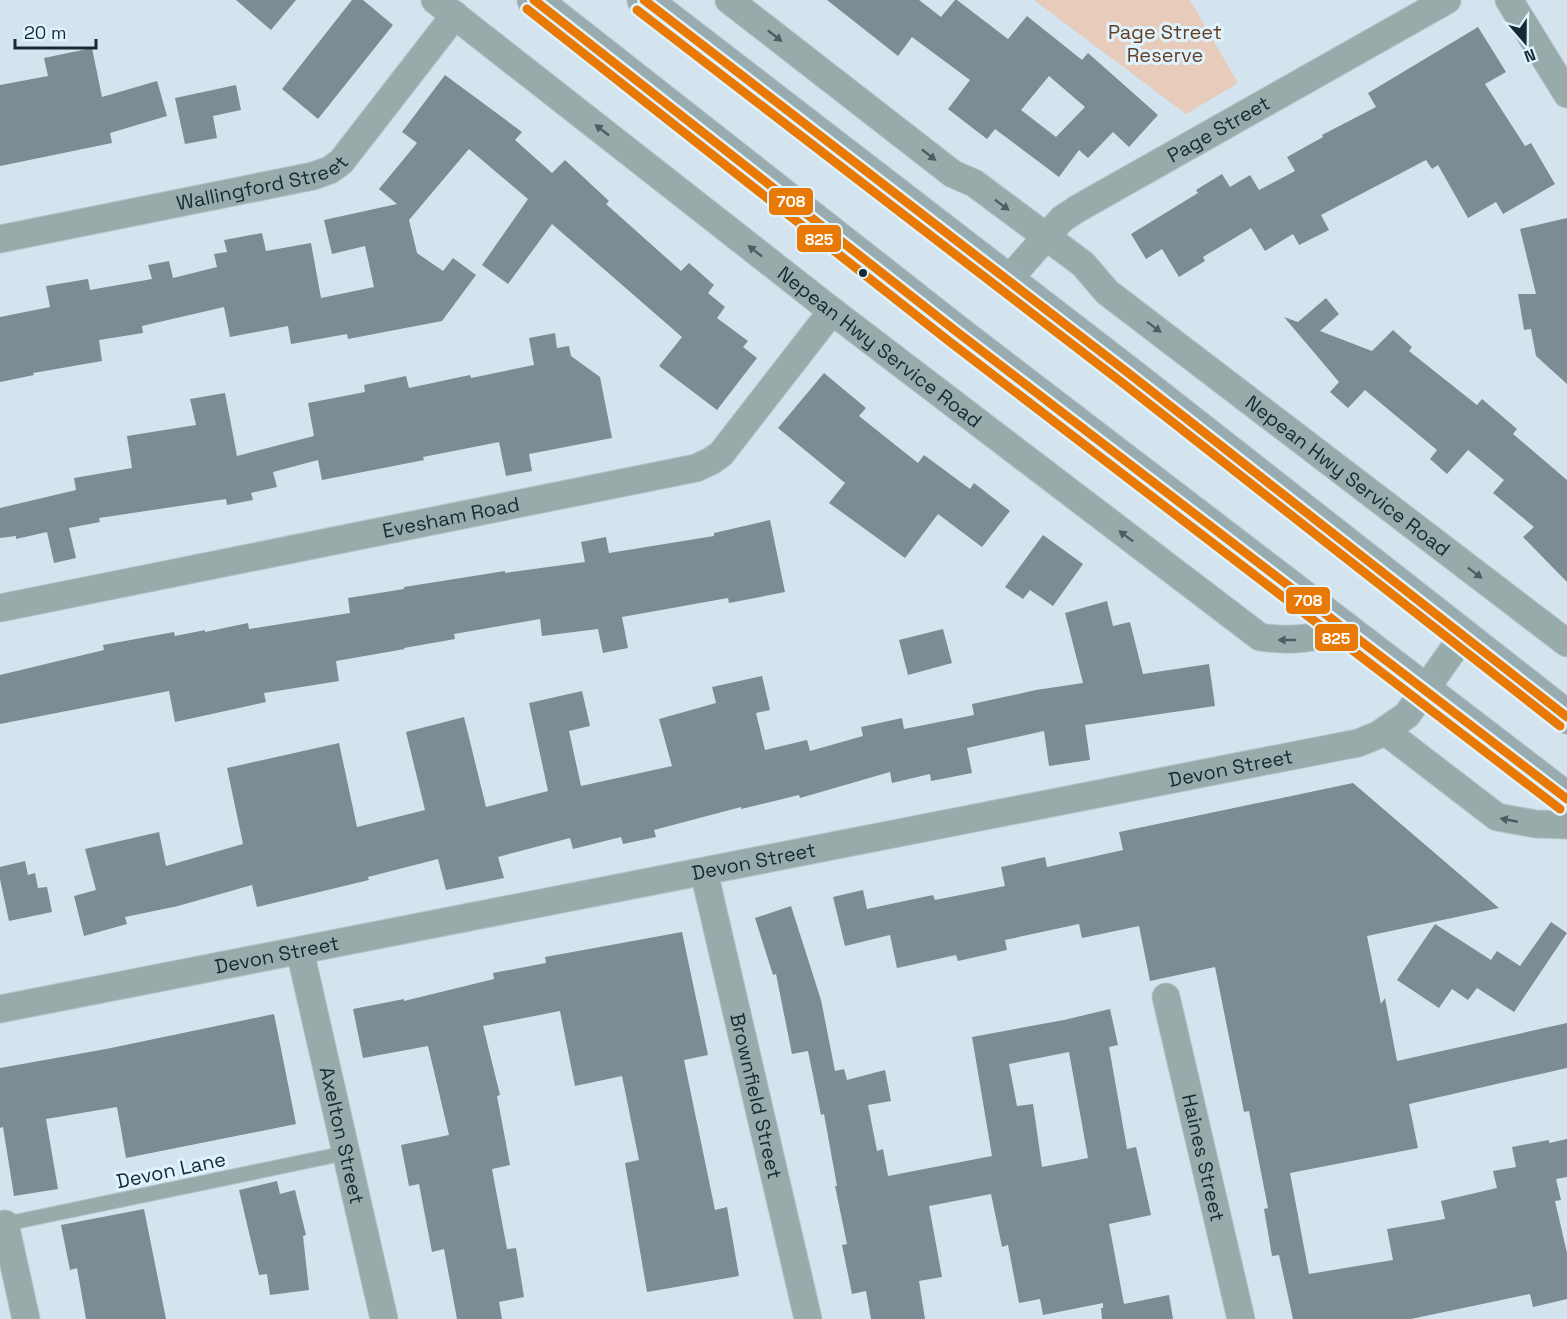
<svg xmlns="http://www.w3.org/2000/svg" width="1567" height="1319" font-family="'Space Grotesk',sans-serif">
<style>
.green{fill:#e7ccbb}
.building{fill:#7c8c94;fill-rule:evenodd}
.lines{fill:none;stroke-linecap:round;stroke-linejoin:round}
.service-casing{stroke:#b4c2ca;stroke-width:16}
.minor-casing{stroke:#b4c2ca;stroke-width:29}
.trunk-casing{stroke:#b4c2ca;stroke-width:35}
.service{stroke:#98abab;stroke-width:14}
.minor{stroke:#98abab;stroke-width:27}
.trunk{stroke:#98abae;stroke-width:33}
.bus-1-casing{stroke:#dff3fe;stroke-width:14}
.bus-2-casing{stroke:#dff3fe;stroke-width:14}
.bus-1{stroke:#e87905;stroke-width:9}
.bus-2{stroke:#e87905;stroke-width:9}
.oneway{fill:#4a5e64}
.bus-dot{fill:#162a34;stroke:#dff3fe;stroke-width:2}
.labels{text-anchor:middle;stroke-width:6;stroke-linejoin:round;paint-order:stroke}
.park-label{font-size:20px;fill:#673d21;stroke:#dff3fe}
.street-label{font-size:20px;fill:#162a34;stroke:#dff3fe}
.line-badge{stroke:#dff3fe;stroke-width:2}
.badge-label{font-size:16px;text-anchor:middle;font-weight:bold;fill:#fff}
</style>
<rect width="100%" height="100%" fill="#d4e4ee"/>
<path class="green" d="M1034 0H1190L1238 83 1186 114Z"/>
<path class="building" d="M236 0H296L271 30Z
M352 0H363L393 25 318 119 282 89Z
M827 0H919L941 17 955 0H957L1008 39 1027 16 1082 60 1088 53 1158 115 1129 147 1113 132 1088 158 1079 150 1059 177 995 129 987 139 948 109 970 80 912 37 898 56ZM1049 76 1085 107 1056 137 1021 110Z
M1478 27 1506 72 1485 84 1525 146 1531 143 1555 184 1503 214 1496 202 1468 218 1438 165 1432 169 1426 160 1321 215 1329 230 1299 245 1293 234 1265 251 1251 228 1203 257 1205 261 1179 277 1162 249 1146 259 1131 234 1198 193 1196 190 1222 174 1230 187 1250 175 1259 190 1295 171 1287 157 1323 137 1322 135 1376 107 1368 93Z
M92 48 102 97 157 81 167 116 110 133 112 143 0 166V85L48 76 44 58Z
M445 75 522 132 515 140 552 173 565 160 609 201 606 204 681 271 689 263 714 285 708 293 725 307 717 318 748 341 743 347 757 358 717 410 659 366 682 337 552 224 508 284 482 265 528 199 469 149 409 220 417 253 443 271 453 258 476 275 442 321 348 339 347 334 291 344 288 326 230 337 224 307 142 326 143 333 99 340 102 361 33 373 34 375 0 382V317L50 307 46 286 88 279 90 290 152 279 148 265 169 261 173 278 217 267 214 254 227 252 224 240 262 233 266 251 311 243 321 298 374 287 365 246 332 254 324 220 397 204 379 189 417 143 402 132Z
M236 85 241 110 213 116 217 138 185 144 175 98Z
M1567 218V384L1536 356 1531 329 1524 330 1518 294H1536L1520 229Z
M1326 298 1339 314 1320 331 1372 351 1393 330 1412 347 1409 351 1477 405 1482 399 1517 429 1513 434 1567 480V582L1523 537 1534 527 1493 493 1504 480 1468 450 1447 474 1430 459 1437 450 1365 390 1348 408 1330 392 1339 382 1284 317 1298 322Z
M555 333 557 348 569 346 571 356 600 377 612 438 529 454 532 471 506 476 499 442 423 457 424 460 322 480 318 460 273 472 277 487 251 493 253 500 227 505 226 499 99 518 100 522 69 528 76 558 54 563 47 532 16 539V536L0 538V508L76 490 74 478 132 468 127 436 196 425 190 399 225 393 237 456 314 436 308 403 365 392 364 385 406 376 409 388 470 375 471 378 534 365 529 338Z
M824 373 866 408 859 416 918 463 924 455 970 489 974 483 1010 511 982 547 938 514 905 558 829 503 845 483 778 428Z
M770 520 785 592 729 603 728 598 622 617 628 648 603 653 598 629 542 636 540 619 454 634 455 639 404 648 405 649 336 661 339 681 264 693 266 702 175 722 169 691 0 724V675L104 650 103 645 174 632 175 636 205 630V632L248 623 249 629 350 613 348 598 404 589V587L505 571V573L585 562 581 542 606 537 609 553 714 536V533Z
M1043 535 1083 564 1053 606 1030 590 1023 599 1005 587Z
M1107 601 1113 626 1130 622 1143 674 1209 664 1215 706 1085 725 1090 760 1049 766 1044 731 967 748 972 773 931 781 930 774 892 783 890 772 800 798 799 795 741 809V807L654 830 656 837 623 844 621 837 573 849 570 838 498 857 504 878 446 890 438 859 368 877 369 880 257 907 252 885 178 906 125 917 127 924 84 936 74 896 96 890 85 849 159 832 166 866 243 844 227 768 339 743 357 827 425 810 406 732 464 717 486 807 548 791 529 703 582 691 590 726 569 731 581 786 672 766 659 719 716 703 712 687 762 676 770 710 756 713 765 750 807 740 810 751 863 736 861 727 902 718 904 729 974 715 972 704 1036 690 1083 683 1065 613Z
M943 629 952 663 908 675 899 640Z
M1353 783 1499 908 1367 936 1381 1004 1385 998 1397 1061 1567 1023V1068L1409 1104 1418 1148 1290 1173 1309 1274 1393 1260 1387 1229 1445 1219 1441 1201 1497 1188 1493 1171 1516 1167 1512 1147 1549 1140V1143L1567 1139V1177L1556 1179 1561 1200 1555 1201 1567 1253V1299L1533 1307 1530 1294 1411 1319H1293L1279 1255 1272 1256 1264 1209 1268 1208 1249 1111 1244 1112 1215 967 1150 981 1139 926 1082 938 1079 924 1005 940 1007 950 958 961 956 955 897 968 890 935 845 946 833 897 863 890 867 909 933 895 935 900 1005 886 1001 867 1045 857 1047 867 1123 850 1119 832Z
M25 861 28 875 35 873 38 888 47 887 52 912 9 921 0 879V867Z
M791 906 821 1000 835 1071 844 1069 847 1080 885 1070 891 1101 868 1105 877 1151 883 1149 888 1176 992 1156 972 1037 1064 1020 1110 1009 1118 1045 1109 1047 1127 1149 1136 1147 1151 1215 1109 1224 1124 1304 1169 1295 1173 1319H1102L1101 1308H1103V1303L1043 1315 1040 1299 1019 1303 1008 1245 1002 1247 991 1194 929 1206 942 1277 919 1281 925 1319H871L866 1291 852 1294 842 1245 847 1244 835 1186H837L824 1114 821 1115 808 1051 792 1054 776 974 773 975 755 918ZM1069 1052 1088 1158 1042 1167 1033 1104 1017 1106 1009 1064Z
M1551 922 1567 933 1514 1012 1477 988 1468 1000 1452 989 1439 1008 1397 980 1435 924 1491 960 1497 951 1520 966Z
M682 932 708 1055 684 1060 715 1210 727 1207 739 1276 647 1292 625 1163 639 1160 622 1076 575 1086 560 1011 483 1026 500 1095 497 1096 510 1165 492 1169 507 1249 516 1248 524 1297 499 1302 502 1319H457L444 1249 432 1252 419 1184 409 1186 401 1145 449 1135 428 1046 363 1058 353 1009 404 999V1001L494 979 493 973 546 963 545 957Z
M274 1014 296 1124 126 1158 117 1107 46 1119 58 1189 14 1196 3 1127 0 1128V1068L106 1049Z
M277 1181 280 1194 295 1190 306 1235 303 1236 309 1290 270 1295 267 1274 259 1275 239 1190Z
M144 1209 166 1319H86L77 1268 70 1270 61 1225Z"/>
<g class="lines">
<defs>
<path id="service" d="M5 1224 346 1153"/>
<g id="minor">
<path id="s1" d="M435 0 832 311 1260 637C1292 642 1314 638 1345 630"/>
<path id="s2" d="M729 0 953 174 974 183 1083 264 1107 292 1567 643"/>
<path d="M1509 0 1567 94"/>
<path id="s3" d="M0 239 313 176 330 170 341 162 455 15"/>
<path id="s4" d="M1008 280 1062 219 1077 209 1447 0"/>
<path id="s5" d="M0 608 696 468 711 461 721 454 832 311"/>
<path d="M1385 731 1497 817 1536 824 1567 825"/>
<path id="s6" d="M704 872 808 1319"/>
<path id="s7" d="M300 951 384 1319"/>
<path id="s8" d="M1166 997 1241 1319"/>
<path id="s9" d="M0 1009 1358 743 1378 735 1407 715 1463 636"/>
<path d="M5 1224 26 1319"/>
</g>
<path id="trunk" d="M534 0 957 332 1567 799
M644 0 1127 372 1567 717"/>
</defs>
<use href="#service" class="service-casing"/>
<use href="#minor" class="minor-casing"/>
<use href="#trunk" class="trunk-casing"/>
<use href="#service" class="service"/>
<use href="#minor" class="minor"/>
<use href="#trunk" class="trunk"/>
<defs>
<path id="bus-1" d="M534 0 957 332 1567 799
M644 0 1127 372 1567 717"/>
<path id="bus-2" d="M527 9 950 342 1560 809
M637 10 1120 381 1560 726"/>
</defs>
<use href="#bus-1" class="bus-1-casing"/>
<use href="#bus-2" class="bus-2-casing"/>
<use href="#bus-1" class="bus-1"/>
<use href="#bus-2" class="bus-2"/>
</g>
<defs><path id="oneway-solid" d="M-6-.8H1V-3.2L6.5 0L1 3.2V.8H-6Z" transform="scale(1.5)"/></defs>
<g class="oneway">
<use href="#oneway-solid" transform="translate(775 36) rotate(38)"/>
<use href="#oneway-solid" transform="translate(602 130) rotate(-142)"/>
<use href="#oneway-solid" transform="translate(929 155) rotate(38)"/>
<use href="#oneway-solid" transform="translate(1002 205) rotate(37)"/>
<use href="#oneway-solid" transform="translate(755 251) rotate(-142)"/>
<use href="#oneway-solid" transform="translate(1154 327) rotate(37)"/>
<use href="#oneway-solid" transform="translate(1126 536) rotate(-143)"/>
<use href="#oneway-solid" transform="translate(1475 573) rotate(37)"/>
<use href="#oneway-solid" transform="translate(1287 640) rotate(-180)"/>
<use href="#oneway-solid" transform="translate(1509 820) rotate(-169)"/>
</g>
<circle class="bus-dot" cx="863" cy="273" r="5"/>
<g class="labels">
<g class="park-label">
<text x="1165" y="39">Page Street<tspan x="1165" dy="23">Reserve</tspan></text>
</g>
<g class="street-label">
<text dy="7" stroke="none"><textPath href="#s4" startOffset="262">Page Street</textPath></text>
<text dy="7" stroke="none"><textPath href="#s3" startOffset="268">Wallingford Street</textPath></text>
<text dy="7" stroke="none"><textPath href="#s1" startOffset="564">Nepean Hwy Service Road</textPath></text>
<text dy="7" stroke="none"><textPath href="#s2" startOffset="782">Nepean Hwy Service Road</textPath></text>
<text dy="7" stroke="none"><textPath href="#s5" startOffset="460">Evesham Road</textPath></text>
<text dy="7" stroke="none"><textPath href="#s9" startOffset="1254">Devon Street</textPath></text>
<text dy="7" stroke="none"><textPath href="#s9" startOffset="768">Devon Street</textPath></text>
<text dy="7" stroke="none"><textPath href="#s9" startOffset="282">Devon Street</textPath></text>
<text dy="7" stroke="none"><textPath href="#s6" startOffset="230">Brownfield Street</textPath></text>
<text dy="7" stroke="none"><textPath href="#s7" startOffset="189">Axelton Street</textPath></text>
<text dy="7" stroke="none"><textPath href="#s8" startOffset="165">Haines Street</textPath></text>
<text transform="translate(171 1170) rotate(-12)" y="7">Devon Lane</text>
</g>
</g>
<g class="line-badge">
<rect x="768" y="187" width="46" height="29" rx="6" fill="#e87905"/>
<rect x="796" y="224" width="46" height="29" rx="6" fill="#e87905"/>
<rect x="1285" y="586" width="46" height="29" rx="6" fill="#e87905"/>
<rect x="1314" y="623" width="45" height="29" rx="6" fill="#e87905"/>
</g>
<g class="badge-label">
<text x="791" y="207">708</text>
<text x="819" y="245">825</text>
<text x="1308" y="606">708</text>
<text x="1336" y="644">825</text>
</g>
<g transform="translate(1525 42) rotate(160)" stroke="#dff3fe" stroke-width="4.5" paint-order="stroke">
<path d="M0-4.5L10 22L0 15L-10 22Z" fill="#162a34"/>
<text y="-9" font-size="16" font-weight="bold" text-anchor="middle" fill="#162a34">N</text>
</g>
<path d="M15 39v9h81v-9" fill="none" stroke="#162a34" stroke-width="3"/>
<text x="24" y="39" font-size="18" fill="#162a34" stroke="#dff3fe" stroke-width="4.5" paint-order="stroke">20 m</text>
</svg>
